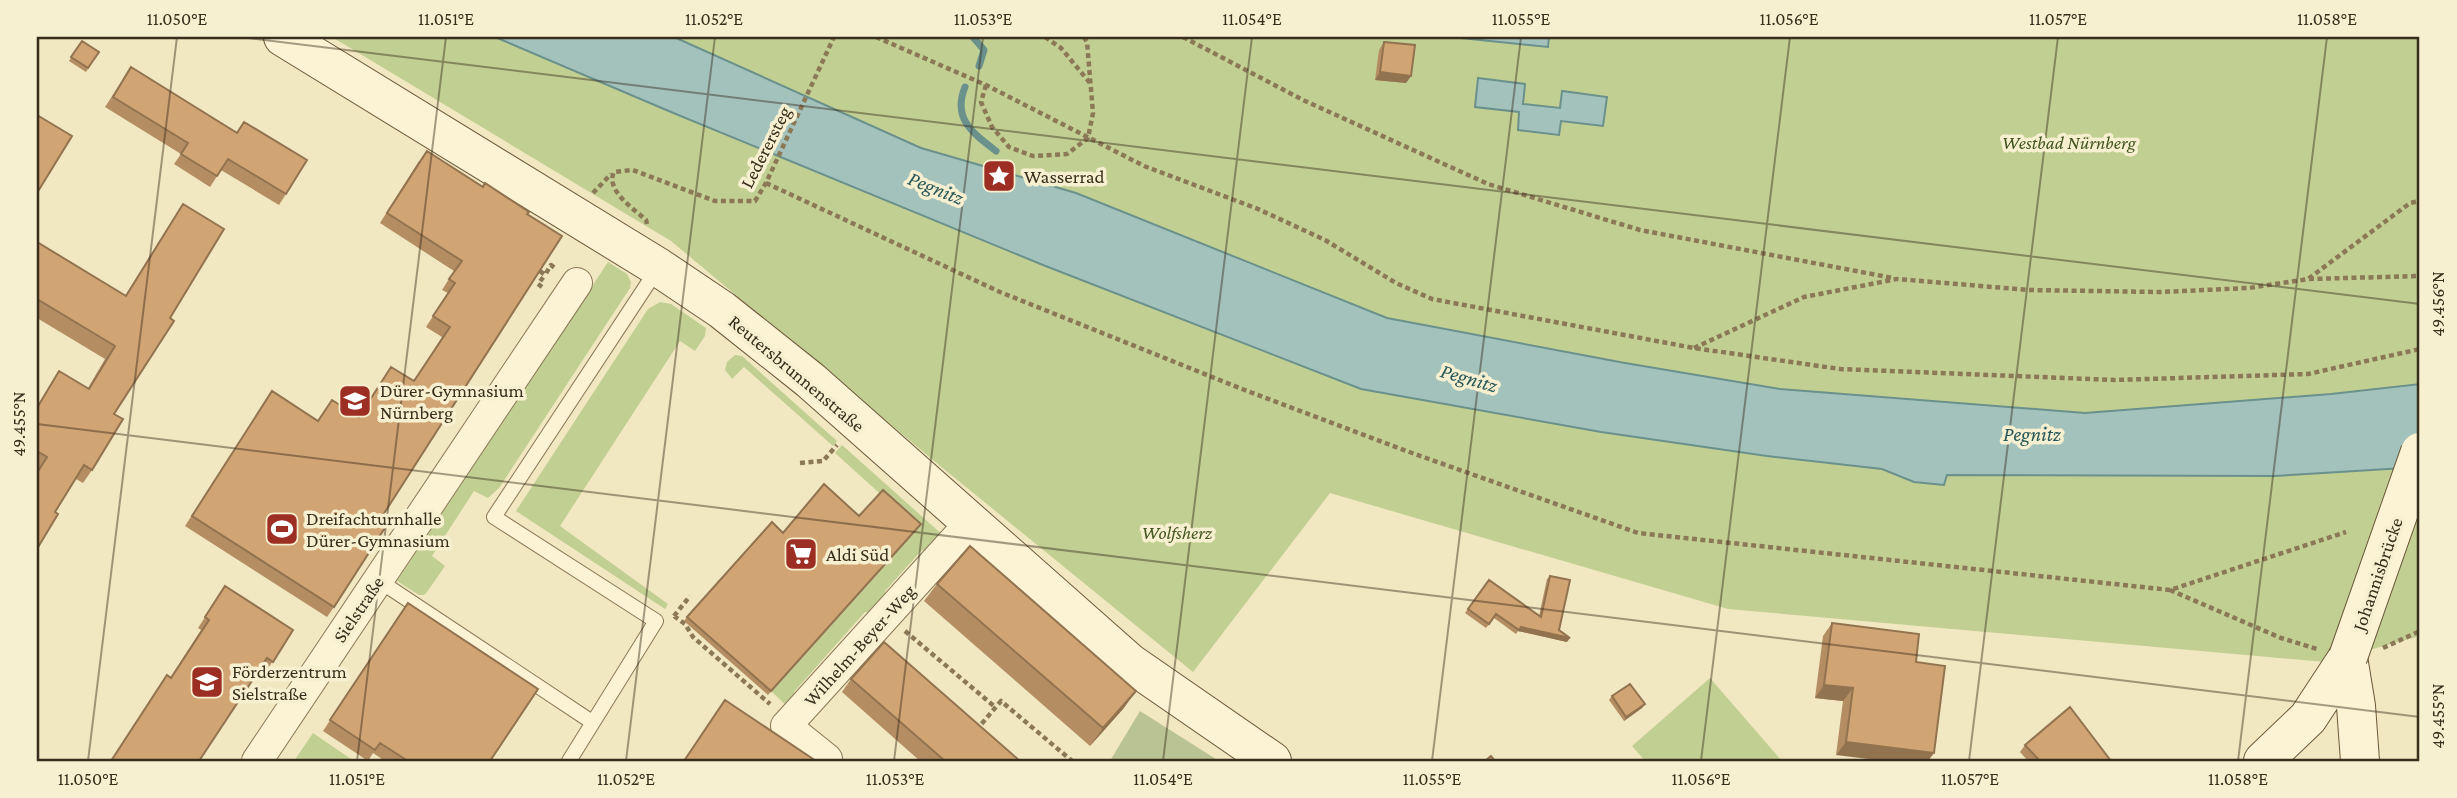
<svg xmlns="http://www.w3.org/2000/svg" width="2457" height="798" font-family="'Crimson Pro',serif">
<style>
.green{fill:#c2cf93}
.cemetery{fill:#b9c393}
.water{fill:#a3c2bc;stroke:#6a918b;stroke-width:2}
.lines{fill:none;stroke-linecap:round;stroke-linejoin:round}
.stream{stroke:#6a918b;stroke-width:7}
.lane-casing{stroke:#8b7857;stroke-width:16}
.street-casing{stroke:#8b7857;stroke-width:32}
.secondary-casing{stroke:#6c583a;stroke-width:40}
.path{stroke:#8b7857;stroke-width:4.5;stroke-dasharray:5 3.5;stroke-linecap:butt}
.lane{stroke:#fbf3d4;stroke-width:14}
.street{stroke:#fbf3d4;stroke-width:30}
.secondary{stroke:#fbf3d4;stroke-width:38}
.secondary-bridge-casing{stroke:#6c583a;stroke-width:40;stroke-linecap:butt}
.secondary-bridge{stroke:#fbf3d4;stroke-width:38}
.wall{fill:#b48d63}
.shaded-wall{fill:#927350}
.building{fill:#d1a473;stroke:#927350;stroke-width:2}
.ticks{fill:none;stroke:#392d1c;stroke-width:2;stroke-opacity:0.45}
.labels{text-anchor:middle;stroke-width:7;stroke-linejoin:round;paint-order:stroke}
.park-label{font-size:19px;font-style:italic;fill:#445721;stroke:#f7f0d0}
.street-label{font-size:19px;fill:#392d1c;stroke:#f7f0d0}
.poi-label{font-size:19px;fill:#392d1c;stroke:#f7f0d0;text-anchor:start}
.water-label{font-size:21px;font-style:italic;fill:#2a585a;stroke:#f7f0d0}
.neatline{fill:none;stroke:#392d1c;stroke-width:2.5}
.ticks-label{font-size:18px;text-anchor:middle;fill:#392d1c}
</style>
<rect width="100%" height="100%" fill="#f1e7c0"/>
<path class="green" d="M332 37H2420V384L2331 394 2085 413 1780 389 1767 456 1882 469 1914 482 1943 485 1946 475 2275 476 2420 467V636L2325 662 1728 609 1330 493 1193 672 939 465 671 241Z
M608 262 627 274 631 282 630 288 499 488 488 498 474 491 432 556 445 566 427 592 424 595H419L397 581Z
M660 302 671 304 706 328 705 336 695 351 680 341 560 526 668 604 665 609 516 511 648 309Z
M735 355 742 356 837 441 833 446 744 367 732 379 725 370 727 362Z
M842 445 945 537 929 555 922 550 885 591V604L877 612H865L794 692 796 703 790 709 771 691 918 528 835 453Z
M1710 678 1782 761H1645L1632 746Z
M313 733 354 761H294Z"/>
<path class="cemetery" d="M1140 711 1219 761H1110Z"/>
<path class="water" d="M495 37H674L921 148 1076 193 1387 318 1625 363 1780 389 2085 413 2331 394 2420 384V467L2275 476 1947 475 1944 485 1914 482 1882 469 1767 456 1601 432 1361 389 1043 265 671 112Z
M1451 37H1549L1548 47Z
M1478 78 1525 84 1523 104 1560 108 1562 91 1607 97 1603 126 1561 121 1559 135 1518 130 1519 112 1475 107Z"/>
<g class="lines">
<path class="stream" d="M973 37 984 50 979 66
M965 87C952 119 973 133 996 151"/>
<defs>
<path id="lane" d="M378 580 592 722
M569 761 656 621 494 517 658 268"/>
<path id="street" d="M257 761 577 283
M825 761 827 759 786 726 970 523"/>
<path id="secondary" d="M283 37 658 267 722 310 810 380 1130 663 1272 761
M2348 657 2356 706 2360 761
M2263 761 2308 718 2348 657"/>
</defs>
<use href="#lane" class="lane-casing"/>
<use href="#street" class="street-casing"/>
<use href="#secondary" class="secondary-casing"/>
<path class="path" d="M876 37 986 85 1144 166 1258 209 1325 240 1396 283 1432 299 1694 348 1840 369 2115 380 2308 374 2420 349
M1045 37 1061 48 1090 83
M1183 37 1303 100 1488 184 1640 230 1893 278
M986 85 981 102 992 127 1009 147 1033 156 1067 154 1088 138 1093 113 1087 42 1084 37
M766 183 1000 292 1242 389 1412 453 1638 533 2170 590 2346 532
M593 193 611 174
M647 224 646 220C634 209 605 190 614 172L633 170 715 201H755L766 183 834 37
M540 271 545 275 551 265 555 268
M2309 279 2420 276
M542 287 538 284 545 275
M1694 348 1804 297 1897 279 2029 290 2160 292 2249 288 2308 279 2410 203 2420 201
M800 463 823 461 837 445
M2170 590 2281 638 2317 649
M674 616 685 624 693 637 770 704
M674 616 690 596
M905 631 995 707
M2383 648 2420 631
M980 730 978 728 1001 701 1072 761"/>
<use href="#lane" class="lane"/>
<use href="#street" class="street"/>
<use href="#secondary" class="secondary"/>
<defs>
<path id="secondary-bridge" d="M2348 657 2420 452"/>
</defs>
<use href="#secondary-bridge" class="secondary-bridge-casing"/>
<use href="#secondary-bridge" class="secondary-bridge"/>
</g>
<path class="wall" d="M82 41 99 52 86 72 69 61Z
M1384 42 1411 76 1406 83 1375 80 1379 50Z
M131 67 237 132 244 122 286 194 279 205 221 170 210 187 174 164 181 154 105 107Z
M419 161 483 187 529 212 383 515 334 607 327 617 185 526 265 402 318 421 358 417 414 381 442 337 426 327 448 293 442 290 454 271 380 223Z
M183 204 170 318 114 414 92 470 83 483 76 479 55 512 37 549V406L59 371 88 388 105 359 37 318V242L125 296Z
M859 516 918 528 768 695 684 621 687 617 783 533Z
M1550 576 1559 630 1567 642 1518 631 1516 634 1494 618 1486 628 1465 613 1489 580 1539 616 1547 579Z
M937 584 1136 691 1123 709 1090 746 924 601Z
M218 597 293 630 265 673 260 669 170 678 201 630 198 628Z
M408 603 490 761H385L373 753 368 761 323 731Z
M1832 623 1916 662 1836 755 1843 701 1815 698 1823 636Z
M851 679 1020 761H920L842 692Z
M1612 696 1645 704 1642 708 1624 721 1609 700Z
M2025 745 2111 761H2028L2020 752Z"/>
<path class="shaded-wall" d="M1380 72 1411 76 1406 83 1375 80Z
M1521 627 1570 638 1567 642 1518 631Z
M1824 685 1853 688 1843 701 1815 698Z
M1136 691 1123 709 1090 746 1103 728Z
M1645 704 1642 708 1624 721 1626 717Z
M1846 742 1934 753 1928 761H1885L1836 755Z"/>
<path class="building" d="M82 41 99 52 88 68 71 57Z
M1384 42 1415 45 1411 76 1380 72Z
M131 67 237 133 244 122 307 160 286 194 228 159 217 176 181 154 188 143 113 97Z
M37 115 72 136 37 193Z
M427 151 483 187 485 183 529 212 527 214 562 236 383 515 390 520 334 607 192 516 272 391 318 421 332 400 359 417 391 367 414 381 450 327 433 316 455 283 449 279 462 261 387 213Z
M183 204 224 229 170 318 174 321 114 414 123 419 92 470 84 465 55 512 58 514 37 549V473L47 457 37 451V408L59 371 89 389 115 346 37 299V242L126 296Z
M824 484 859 516 883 490 921 524 771 691 687 617 772 522 783 533Z
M970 546 1136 691 1103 728 937 584Z
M1550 576 1570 580 1559 630 1570 638 1521 627 1519 630 1496 614 1489 624 1468 609 1489 580 1541 617Z
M225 586 293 630 273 662 267 658 199 761H111L167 675 171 678 209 620 205 617Z
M408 603 538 689 490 761H408L380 743 375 750 330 720Z
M1832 623 1919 634 1916 662 1945 666 1934 753 1846 742 1853 688 1824 685Z
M884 642 1020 761H945L851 679Z
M1630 684 1645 704 1626 717 1612 696Z
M725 700 816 761H738L736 760 735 761H684Z
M2070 707 2111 761H2040L2025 745Z
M1491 756 1495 761H1485Z"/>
<path class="ticks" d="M240 37 2420 304M37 424 2420 717M88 761 177 37M357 761 446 37M626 761 715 37M894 761 983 37M1163 761 1252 37M1432 761 1521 37M1701 761 1790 37M1969 761 2058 37M2238 761 2327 37"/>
<defs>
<symbol id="sight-square" viewBox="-11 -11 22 22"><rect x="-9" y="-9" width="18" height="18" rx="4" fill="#9d2e23" stroke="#f7f0d0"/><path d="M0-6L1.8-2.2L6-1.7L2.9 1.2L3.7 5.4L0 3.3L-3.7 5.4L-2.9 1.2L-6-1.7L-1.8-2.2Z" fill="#fff"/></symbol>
<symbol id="school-square" viewBox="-11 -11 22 22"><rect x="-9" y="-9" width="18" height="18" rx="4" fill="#9d2e23" stroke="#f7f0d0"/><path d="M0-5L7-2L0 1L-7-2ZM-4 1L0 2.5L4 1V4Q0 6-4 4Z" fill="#fff"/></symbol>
<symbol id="stadium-square" viewBox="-11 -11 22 22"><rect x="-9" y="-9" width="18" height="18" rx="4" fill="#9d2e23" stroke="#f7f0d0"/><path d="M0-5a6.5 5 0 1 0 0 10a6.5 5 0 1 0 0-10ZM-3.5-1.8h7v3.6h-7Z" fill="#fff"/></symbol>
<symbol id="supermarket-square" viewBox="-11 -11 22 22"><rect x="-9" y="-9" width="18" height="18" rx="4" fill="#9d2e23" stroke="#f7f0d0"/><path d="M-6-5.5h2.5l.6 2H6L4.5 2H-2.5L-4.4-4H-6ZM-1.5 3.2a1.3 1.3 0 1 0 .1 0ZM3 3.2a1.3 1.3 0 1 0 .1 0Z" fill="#fff"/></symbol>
</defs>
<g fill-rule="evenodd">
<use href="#sight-square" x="980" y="157" width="38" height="38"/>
<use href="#school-square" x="336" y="382" width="38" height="38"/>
<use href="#stadium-square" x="263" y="510" width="38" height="38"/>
<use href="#supermarket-square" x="782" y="535" width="38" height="38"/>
<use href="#school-square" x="188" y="663" width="38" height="38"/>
</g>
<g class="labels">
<g class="park-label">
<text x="2069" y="149">Westbad Nürnberg</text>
<text x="1177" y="539">Wolfsherz</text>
</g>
<g class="street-label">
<text transform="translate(765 147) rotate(-63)" y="7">Lederersteg</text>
<text transform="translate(797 373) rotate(40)" y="7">Reutersbrunnenstraße</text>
<text transform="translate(2377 574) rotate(-71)" y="7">Johannisbrücke</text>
<text transform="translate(358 609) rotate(-56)" y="7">Sielstraße</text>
<text transform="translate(859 645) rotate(-48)" y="7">Wilhelm-Beyer-Weg</text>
</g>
<g class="poi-label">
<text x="1024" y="183">Wasserrad</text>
<text x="380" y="397">Dürer-Gymnasium<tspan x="380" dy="22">Nürnberg</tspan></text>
<text x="306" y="525">Dreifachturnhalle<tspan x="306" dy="22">Dürer-Gymnasium</tspan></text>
<text x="826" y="561">Aldi Süd</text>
<text x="232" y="678">Förderzentrum<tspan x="232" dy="22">Sielstraße</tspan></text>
</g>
<g class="water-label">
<text transform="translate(936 188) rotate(22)" y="7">Pegnitz</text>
<text transform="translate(1469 378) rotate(16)" y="7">Pegnitz</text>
<text x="2032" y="441">Pegnitz</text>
</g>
</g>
<rect width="2457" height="798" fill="none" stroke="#f7f0d0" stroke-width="77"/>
<rect x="38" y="38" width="2380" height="722" class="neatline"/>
<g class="ticks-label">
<text x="177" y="25">11.050°E</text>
<text x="446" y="25">11.051°E</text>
<text x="714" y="25">11.052°E</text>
<text x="983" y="25">11.053°E</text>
<text x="1252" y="25">11.054°E</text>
<text x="1521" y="25">11.055°E</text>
<text x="1789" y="25">11.056°E</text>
<text x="2058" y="25">11.057°E</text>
<text x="2327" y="25">11.058°E</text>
<text transform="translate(2438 304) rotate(-90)" y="6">49.456°N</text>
<text transform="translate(19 424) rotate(-90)" y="6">49.455°N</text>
<text transform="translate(2438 716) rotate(-90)" y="6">49.455°N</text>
<text x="88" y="785">11.050°E</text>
<text x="357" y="785">11.051°E</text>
<text x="626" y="785">11.052°E</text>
<text x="895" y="785">11.053°E</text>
<text x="1163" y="785">11.054°E</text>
<text x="1432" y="785">11.055°E</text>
<text x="1701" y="785">11.056°E</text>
<text x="1970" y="785">11.057°E</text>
<text x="2238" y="785">11.058°E</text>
</g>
</svg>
